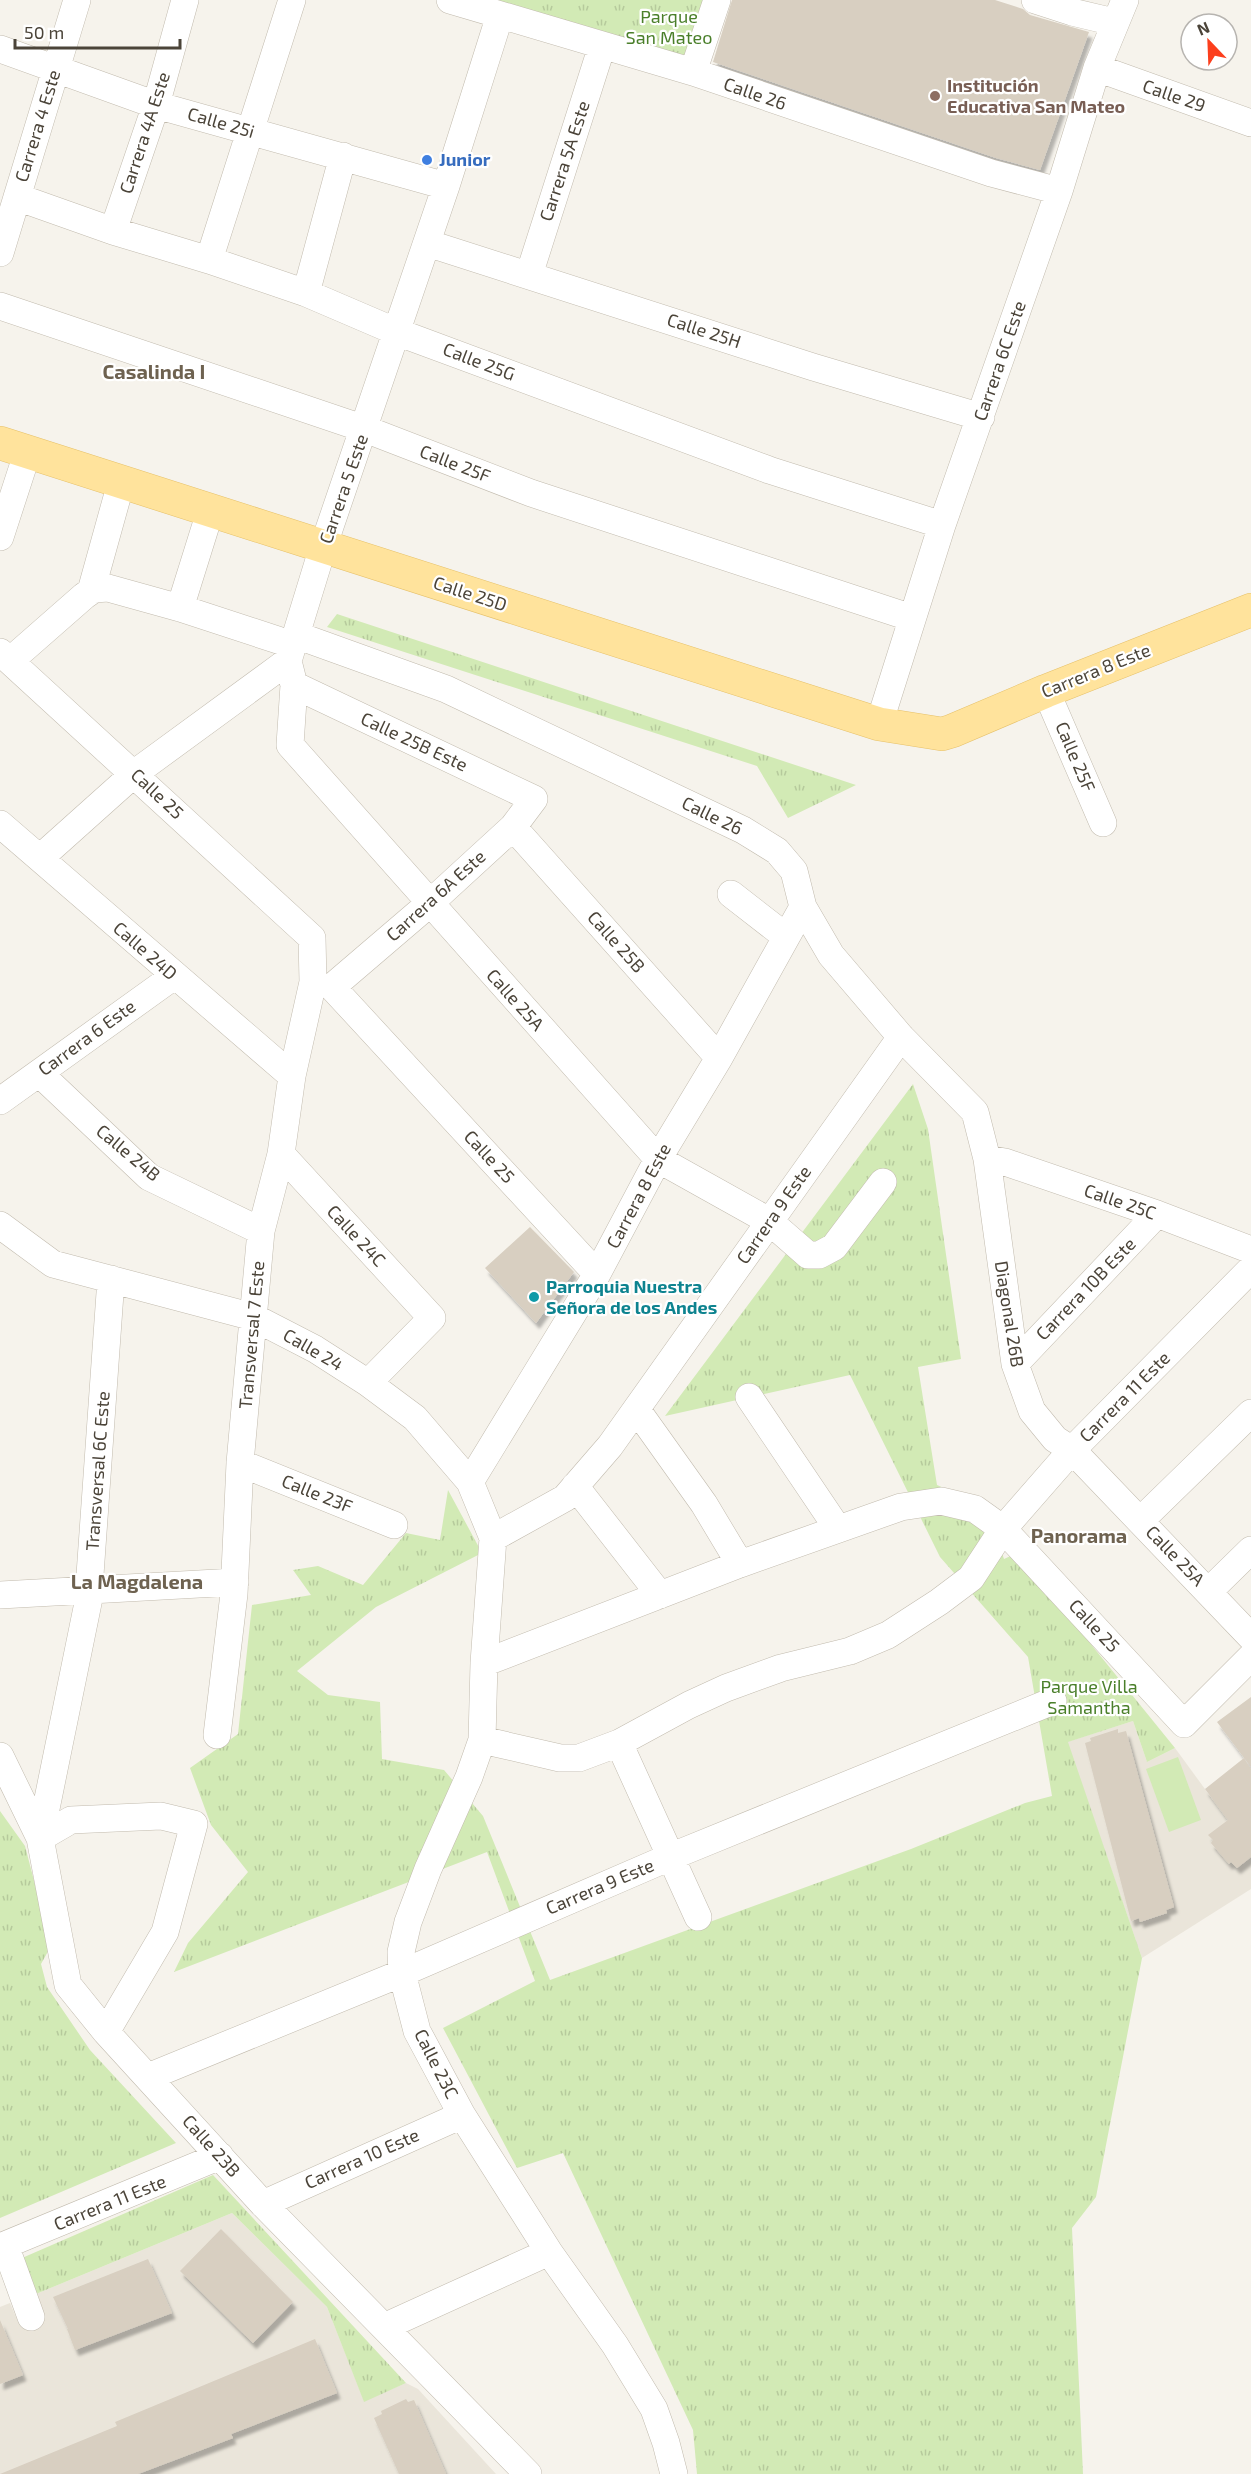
<svg xmlns="http://www.w3.org/2000/svg" width="1251" height="2474" font-family="'Exo 2',sans-serif">
<style>
.residential{fill:#eae5da}
.grass{fill:url(#grass-tufts)}
.pitch{fill:#d2eab5}
.building{fill:#d8cfc1;filter:url(#shadow)}
.lines{fill:none;stroke-linecap:round;stroke-linejoin:round}
.minor-casing{stroke:#c2bbae;stroke-width:28}
.major-casing{stroke:#e6c16a;stroke-width:34}
.minor{stroke:#fff;stroke-width:27}
.major{stroke:#ffe39c;stroke-width:33}
.education-dot{fill:#8d6e63;stroke:#fff;stroke-width:2}
.shop-dot{fill:#3f7fe0;stroke:#fff;stroke-width:2}
.culture-dot{fill:#0f9aa8;stroke:#fff;stroke-width:2}
.labels{text-anchor:middle;stroke-width:4.5;stroke-linejoin:round;paint-order:stroke}
.park-label{font-size:18px;fill:#4a7f2a;stroke:#fff}
.education-label{font-size:18px;font-weight:bold;fill:#785e54;stroke:#fff;text-anchor:start}
.street-label{font-size:18px;fill:#4b4439;stroke:#fff}
.shop-label{font-size:18px;font-weight:bold;fill:#366cbe;stroke:#fff;text-anchor:start}
.culture-label{font-size:18px;font-weight:bold;fill:#0d838f;stroke:#fff;text-anchor:start}
.neighbourhood-label{font-size:20px;font-weight:bold;fill:#6e6250;stroke:#fff}
</style>
<defs>
<pattern id="grass-tufts" width="24" height="20" patternUnits="userSpaceOnUse" patternTransform="scale(1.5)"><rect width="24" height="20" fill="#d2eab5"/><path d="M3 7l-1-3M5 7V3M7 7l1-3M15 17l-1-3M17 17v-4M19 17l1-3" fill="none" stroke="#b6ca9c"/></pattern>
<filter id="shadow"><feDropShadow dx="3.5" dy="6" stdDeviation="1.5" flood-color="#0004"/></filter>
</defs>
<rect width="100%" height="100%" fill="#f6f3ec"/>
<path class="residential" d="M1133 1721 1147 1762 1175 1748 1213 1800 1251 1771V1889L1142 1958 1067 1742Z
M232 2213 327 2307 364 2401 406 2383 418 2389 496 2474H0V2307L10 2303 18 2322 43 2312 36 2294Z"/>
<path class="grass" d="M486 0H707L690 61Z
M337 614 856 785 788 818 757 766 327 627Z
M913 1084 928 1129 961 1359 918 1367 937 1485 986 1506 1004 1559 1017 1553 1175 1748 1147 1762 1133 1721 1068 1742 1142 1958 1096 2197 1072 2228 1083 2474H697L693 2430 563 2153 517 2168 443 2028 535 1981 487 1852 174 1972 188 1943 248 1872 211 1825 190 1768 238 1734 252 1605 311 1595 293 1570 318 1566 363 1585 406 1533 440 1540 448 1490 482 1553 376 1607 297 1671 328 1695 380 1702 382 1759 444 1770 483 1816 550 1980 911 1849 1025 1803 1052 1796 1028 1657 940 1557 850 1375 665 1416Z
M0 1811 25 1846 51 1946 41 1964 47 1987 90 2050 176 2143 0 2218Z
M213 2175 406 2383 364 2402 327 2307 232 2213 36 2294 22 2258Z"/>
<path class="pitch" d="M1178 1757 1201 1820 1169 1832 1146 1769Z"/>
<path class="building" d="M732 0H995L1023 9 1030 15 1089 32 1040 170 996 158 713 62Z
M530 1227 574 1272 536 1323 485 1268Z
M1251 1697V1767L1217 1722Z
M1118 1729V1733L1126 1731 1174 1907 1166 1910 1167 1913 1140 1922 1139 1918 1131 1921 1085 1743 1091 1741 1090 1738Z
M1244 1758 1251 1769V1857L1237 1868 1231 1862 1229 1864 1211 1843 1213 1840 1208 1835 1228 1820 1205 1789Z
M221 2229 293 2302 253 2343 180 2271Z
M148 2259 172 2313 75 2350 67 2329H68L53 2297Z
M0 2320 23 2375 0 2384Z
M315 2339 337 2393 231 2434 233 2438 138 2474H0L117 2426 115 2422Z
M406 2399 408 2402 414 2400 446 2474H399L374 2418 382 2414 381 2411Z"/>
<g class="lines">
<defs>
<path id="minor" d="M450 0 693 72 991 173 1059 191
M1035 0 1072 12 1114 22
M0 49 156 105 446 186
M1097 68 1251 123
M693 72 717 0
M17 197 113 231 209 260 306 293 397 332 769 470 942 525
M113 231 156 105 185 0
M427 243 813 367 981 417
M0 253 77 0
M209 260 292 0
M529 275 602 46
M306 293 343 156
M0 306 365 429 531 493 912 618
M0 537 27 454
M91 591 121 483
M180 608 210 512
M296 635 446 689 743 830 777 851 794 871 803 907 831 955 901 1037 975 1112 987 1159 1015 1364 1032 1411 1055 1439 1072 1450 1251 1637
M0 652 312 938 313 982 292 1076 281 1154 261 1231 240 1463 234 1594 217 1735
M11 660 84 596 94 589 108 588 180 608 293 645
M288 661 294 685 290 745 658 1159 769 1221 808 1255H819L834 1247 883 1182
M294 685 534 799 513 827 429 904 332 987
M1046 691 1103 823
M879 724 942 525 1059 191 1097 68 1125 0
M0 824 292 1076
M513 827 719 1058
M40 858 135 773 288 661 323 547 446 186 500 15
M731 894 785 936
M332 987 597 1274
M39 1073 149 1177 261 1231
M0 1101 174 976
M281 1154 432 1318 368 1383
M987 1159 1005 1162 1157 1214 1251 1250
M0 1225 53 1264 253 1317 315 1349 368 1383 415 1418 470 1482 493 1538 484 1663 482 1740 469 1777 428 1869 408 1922 401 1952 402 1973 417 2031 462 2115 549 2252 615 2345 654 2409 666 2443 674 2474
M1015 1364 1157 1214
M749 1397 838 1529
M637 1410 704 1504 740 1564
M240 1463 394 1525
M470 1482 597 1274 658 1159 719 1058 803 907
M575 1486 660 1595
M1140 1521 1251 1413
M493 1538 565 1498 610 1446 901 1037
M1209 1591 1251 1550
M0 1595 235 1582
M484 1663 740 1564 901 1507 941 1501 975 1509 1003 1529 1184 1724 1251 1657
M482 1740 560 1758H579L619 1743 689 1705 726 1688 781 1668 850 1651 888 1635 939 1602 971 1578 1003 1529 1072 1450 1251 1269
M619 1743 698 1917
M0 1756 40 1838 68 1985 106 2032 263 2204 528 2474
M40 1838 88 1603 111 1279
M40 1838 71 1820 161 1816 194 1824 165 1932 106 2032
M148 2077 402 1973 670 1857 1053 1701
M263 2204 462 2115
M5 2245 31 2317
M0 2247 220 2156
M384 2327 549 2252"/>
<path id="major" d="M0 443 879 724 942 734 952 731 1046 691 1251 610"/>
</defs>
<use href="#minor" class="minor-casing"/>
<use href="#major" class="major-casing"/>
<use href="#minor" class="minor"/>
<use href="#major" class="major"/>
</g>
<circle class="education-dot" cx="935" cy="96" r="6"/>
<circle class="shop-dot" cx="427" cy="160" r="6"/>
<circle class="culture-dot" cx="534" cy="1297" r="6"/>
<g class="labels">
<g class="park-label">
<text x="669" y="23">Parque<tspan x="669" dy="21">San Mateo</tspan></text>
<text x="1089" y="1693">Parque Villa<tspan x="1089" dy="21">Samantha</tspan></text>
</g>
<g class="education-label">
<text x="947" y="92">Institución<tspan x="947" dy="21">Educativa San Mateo</tspan></text>
</g>
<g class="street-label">
<text transform="translate(755 94) rotate(19)" y="6">Calle 26</text>
<text transform="translate(1174 96) rotate(19)" y="6">Calle 29</text>
<text transform="translate(221 123) rotate(16)" y="6">Calle 25i</text>
<text transform="translate(38 126) rotate(-73)" y="6">Carrera 4 Este</text>
<text transform="translate(145 133) rotate(-72)" y="6">Carrera 4A Este</text>
<text transform="translate(565 161) rotate(-72)" y="6">Carrera 5A Este</text>
<text transform="translate(704 331) rotate(18)" y="6">Calle 25H</text>
<text transform="translate(1000 361) rotate(-71)" y="6">Carrera 6C Este</text>
<text transform="translate(479 362) rotate(21)" y="6">Calle 25G</text>
<text transform="translate(455 464) rotate(21)" y="6">Calle 25F</text>
<text transform="translate(344 489) rotate(-71)" y="6">Carrera 5 Este</text>
<text transform="translate(470 594) rotate(18)" y="6">Calle 25D</text>
<text transform="translate(1096 671) rotate(-22)" y="6">Carrera 8 Este</text>
<text transform="translate(414 742) rotate(25)" y="6">Calle 25B Este</text>
<text transform="translate(1075 757) rotate(67)" y="6">Calle 25F</text>
<text transform="translate(157 794) rotate(43)" y="6">Calle 25</text>
<text transform="translate(712 816) rotate(26)" y="6">Calle 26</text>
<text transform="translate(436 896) rotate(-42)" y="6">Carrera 6A Este</text>
<text transform="translate(616 942) rotate(48)" y="6">Calle 25B</text>
<text transform="translate(145 951) rotate(41)" y="6">Calle 24D</text>
<text transform="translate(515 1000) rotate(48)" y="6">Calle 25A</text>
<text transform="translate(87 1038) rotate(-36)" y="6">Carrera 6 Este</text>
<text transform="translate(128 1153) rotate(40)" y="6">Calle 24B</text>
<text transform="translate(489 1157) rotate(47)" y="6">Calle 25</text>
<text transform="translate(639 1196) rotate(-62)" y="6">Carrera 8 Este</text>
<text transform="translate(1120 1202) rotate(19)" y="6">Calle 25C</text>
<text transform="translate(774 1215) rotate(-55)" y="6">Carrera 9 Este</text>
<text transform="translate(356 1236) rotate(47)" y="6">Calle 24C</text>
<text transform="translate(1086 1289) rotate(-46)" y="6">Carrera 10B Este</text>
<text transform="translate(1009 1314) rotate(81)" y="6">Diagonal 26B</text>
<text transform="translate(252 1335) rotate(-85)" y="6">Transversal 7 Este</text>
<text transform="translate(313 1350) rotate(30)" y="6">Calle 24</text>
<text transform="translate(1125 1397) rotate(-45)" y="6">Carrera 11 Este</text>
<text transform="translate(98 1471) rotate(-86)" y="6">Transversal 6C Este</text>
<text transform="translate(317 1494) rotate(22)" y="6">Calle 23F</text>
<text transform="translate(1175 1556) rotate(46)" y="6">Calle 25A</text>
<text transform="translate(1094 1626) rotate(47)" y="6">Calle 25</text>
<text transform="translate(600 1887) rotate(-23)" y="6">Carrera 9 Este</text>
<text transform="translate(436 2064) rotate(63)" y="6">Calle 23C</text>
<text transform="translate(211 2146) rotate(48)" y="6">Calle 23B</text>
<text transform="translate(362 2159) rotate(-24)" y="6">Carrera 10 Este</text>
<text transform="translate(110 2203) rotate(-22)" y="6">Carrera 11 Este</text>
</g>
<g class="shop-label">
<text x="439" y="166">Junior</text>
</g>
<g class="culture-label">
<text x="546" y="1293">Parroquia Nuestra<tspan x="546" dy="21">Señora de los Andes</tspan></text>
</g>
<g class="neighbourhood-label">
<text x="154" y="379">Casalinda I</text>
<text x="1079" y="1543">Panorama</text>
<text x="137" y="1589">La Magdalena</text>
</g>
</g>
<g transform="translate(1209 42) rotate(337)"><circle r="28" fill="#ffffff" stroke="#b7b4b0" stroke-width="1.5"/>
<path d="M0-4.5L10 22L0 15L-10 22Z" fill="#fc3f1d"/>
<text y="-9" font-size="16" font-weight="bold" text-anchor="middle" fill="#4b4439">N</text>
</g>
<path d="M15 39v9h165v-9" fill="none" stroke="#4b4439" stroke-width="3"/>
<text x="24" y="39" font-size="18" fill="#4b4439" stroke="#ffffff" stroke-width="4.5" paint-order="stroke">50 m</text>
</svg>
